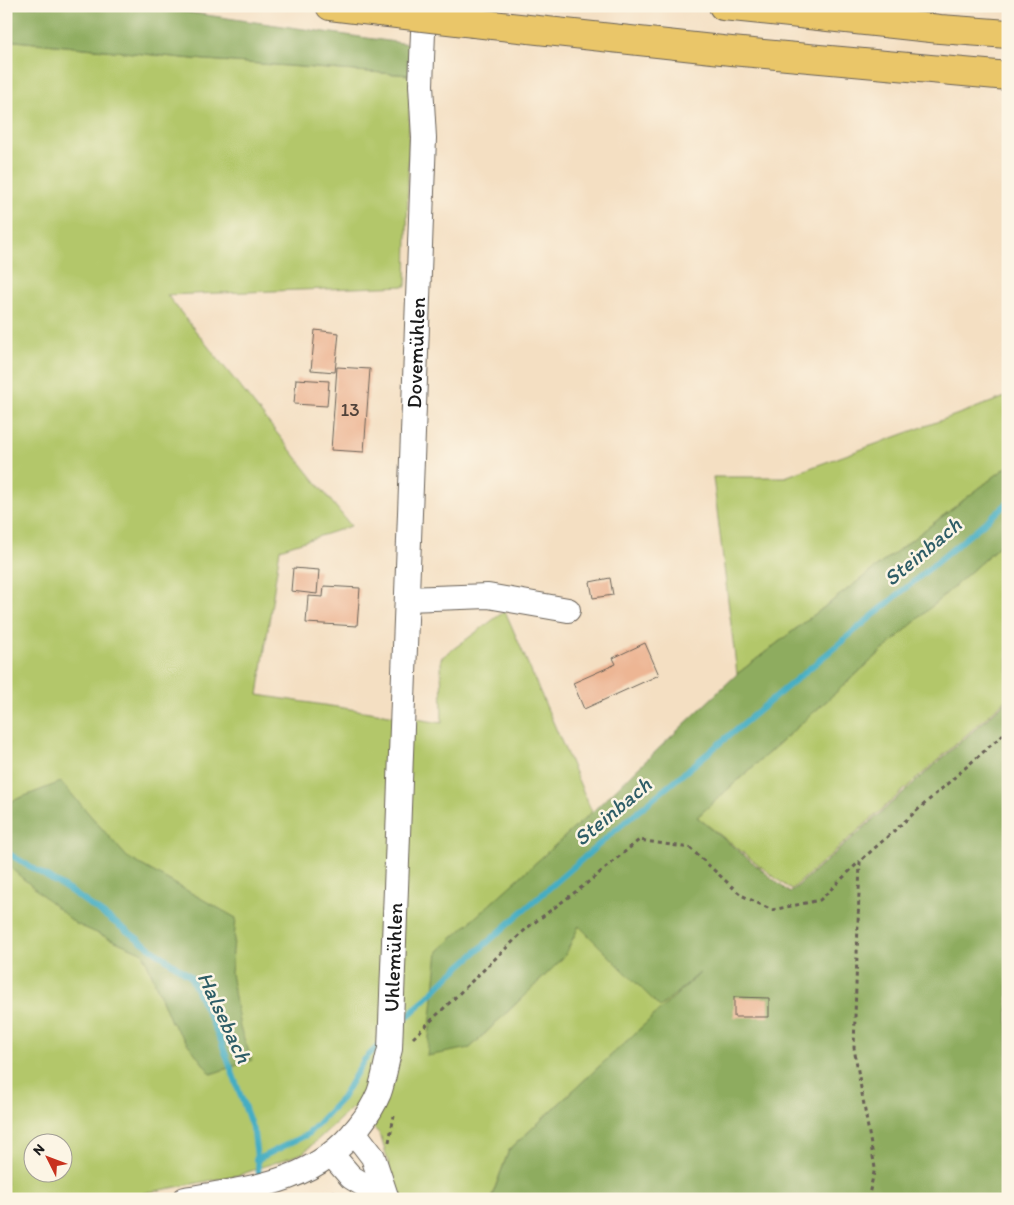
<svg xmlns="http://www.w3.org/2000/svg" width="1014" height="1205" font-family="Itim,sans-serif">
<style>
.green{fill:#b3c76b;stroke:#687244;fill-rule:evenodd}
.forest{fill:#8eac5f;stroke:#55643e}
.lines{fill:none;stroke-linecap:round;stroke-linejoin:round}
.stream{stroke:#44adc3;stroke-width:6}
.building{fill:#edb694}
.minor-casing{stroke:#686056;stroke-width:26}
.highway-casing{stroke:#686056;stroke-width:30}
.path{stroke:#686056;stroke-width:3;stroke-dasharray:4 4;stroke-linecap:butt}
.minor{stroke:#fff;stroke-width:24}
.highway{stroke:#eac669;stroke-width:28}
.highway-bridge-casing{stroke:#686056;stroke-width:30;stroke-linecap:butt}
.highway-bridge{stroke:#eac669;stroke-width:28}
.labels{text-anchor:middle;stroke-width:5;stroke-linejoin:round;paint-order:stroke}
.number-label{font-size:19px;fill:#50423a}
.street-label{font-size:21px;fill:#1c1c1c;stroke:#fcf5e5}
.water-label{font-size:22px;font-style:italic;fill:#2e5d67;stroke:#fcf5e5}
</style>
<rect width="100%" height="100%" fill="#fcf5e5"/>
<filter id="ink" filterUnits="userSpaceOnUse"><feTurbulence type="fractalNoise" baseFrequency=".02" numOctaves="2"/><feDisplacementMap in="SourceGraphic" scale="10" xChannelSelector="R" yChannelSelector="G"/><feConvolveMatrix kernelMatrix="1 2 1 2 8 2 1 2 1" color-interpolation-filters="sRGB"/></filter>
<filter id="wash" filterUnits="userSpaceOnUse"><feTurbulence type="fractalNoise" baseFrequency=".0096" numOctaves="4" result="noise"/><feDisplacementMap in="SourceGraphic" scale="20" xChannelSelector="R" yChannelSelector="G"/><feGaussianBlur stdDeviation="1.12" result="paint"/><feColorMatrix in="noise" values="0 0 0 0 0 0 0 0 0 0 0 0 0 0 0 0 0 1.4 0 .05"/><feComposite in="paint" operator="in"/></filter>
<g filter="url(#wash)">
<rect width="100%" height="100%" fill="#f4dfc2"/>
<path class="green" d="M6 40 193 59 410 75 406 286 167 295 351 526 280 549 258 695 442 723 441 658 505 611 592 812 439 951 470 1048 555 966 565 955 579 926 660 1007 723 952 509 1150 491 1199H399L380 1134 352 1108 303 1153 239 1175 114 1199H6ZM32 1142H62V1172H32Z
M1008 396V466L737 674 713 477H785Z
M1008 538V698L791 890 697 817Z"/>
<path class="forest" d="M6 6H143L409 44 410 75 193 59 6 40Z
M1008 466V538L697 817 790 893 1008 700V1199H491L509 1150 700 973 660 1007 579 926 565 955 555 966 470 1048 427 1056 438 951 592 812 737 674Z
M61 782 127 857 236 918 231 973 240 1028 252 1060 211 1074 171 1022 143 953 76 924 6 864V820L12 801Z"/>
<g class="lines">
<path class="stream" d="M6 852 72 892 190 976 221 1041 254 1133 262 1199
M398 1026 450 975 612 833 1008 503
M256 1160 308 1134 342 1098 364 1060 384 1040"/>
</g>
<g id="blocks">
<path class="building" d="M315 330 339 333 335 372 311 370Z
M337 367 370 369 364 452 331 450Z
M296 379 329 381 327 406 294 404Z
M293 568 319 570 317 594 291 591Z
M610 578 613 595 593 598 590 582Z
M324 586 360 588 357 626 306 623 308 596 323 597Z
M645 643 659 675 584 709 573 683 616 664 613 658Z
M734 997 769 998V1017H734Z"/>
</g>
</g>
<g filter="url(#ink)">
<use href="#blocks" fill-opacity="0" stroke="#686056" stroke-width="1"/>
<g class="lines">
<defs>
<g id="minor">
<path d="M407 599 488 596 568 610"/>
<path d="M354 1132 373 1157 387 1199"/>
<path d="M332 1155 351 1177 387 1199"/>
<path id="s1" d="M185 1199C252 1188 315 1183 359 1126 367 1116 374 1105 379 1093 384 1079 386 1063 390 1049L424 138 421 85 424 6"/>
</g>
<path id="highway" d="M330 6 380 12
M723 6 940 29 1008 34
M474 23 731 51 1008 76"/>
</defs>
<use href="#minor" class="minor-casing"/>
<use href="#highway" class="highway-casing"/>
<path class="path" d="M413 1038 527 928 586 884 639 840 690 848 741 895 772 910 820 900 860 861
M389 1142 394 1116
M301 1199 335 1192
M868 1199 875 1168 854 1048 860 861 1008 730"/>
<use href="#minor" class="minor"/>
<use href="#highway" class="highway"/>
<defs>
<path id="highway-bridge" d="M380 12 474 23"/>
</defs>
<use href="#highway-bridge" class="highway-bridge-casing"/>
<use href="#highway-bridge" class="highway-bridge"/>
</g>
</g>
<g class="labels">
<g class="number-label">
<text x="350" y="416">13</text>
</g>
<g class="street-label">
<text dy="7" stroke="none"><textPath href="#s1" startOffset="975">Dovemühlen</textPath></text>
<text dy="7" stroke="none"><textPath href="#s1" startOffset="370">Uhlemühlen</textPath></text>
</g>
<g class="water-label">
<text transform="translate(922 551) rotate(-40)" y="8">Steinbach</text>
<text transform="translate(612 811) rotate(-40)" y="8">Steinbach</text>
<text transform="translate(225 1017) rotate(65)" y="8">Halsebach</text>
</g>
</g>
<rect width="1014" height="1205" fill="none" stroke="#fcf5e5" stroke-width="25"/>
<g transform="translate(48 1158) rotate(312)"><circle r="24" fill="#fcf5e5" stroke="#a29e95"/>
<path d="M0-4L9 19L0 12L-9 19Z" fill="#c8321e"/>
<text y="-8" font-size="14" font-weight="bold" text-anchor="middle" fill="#1c1c1c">N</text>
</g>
</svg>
